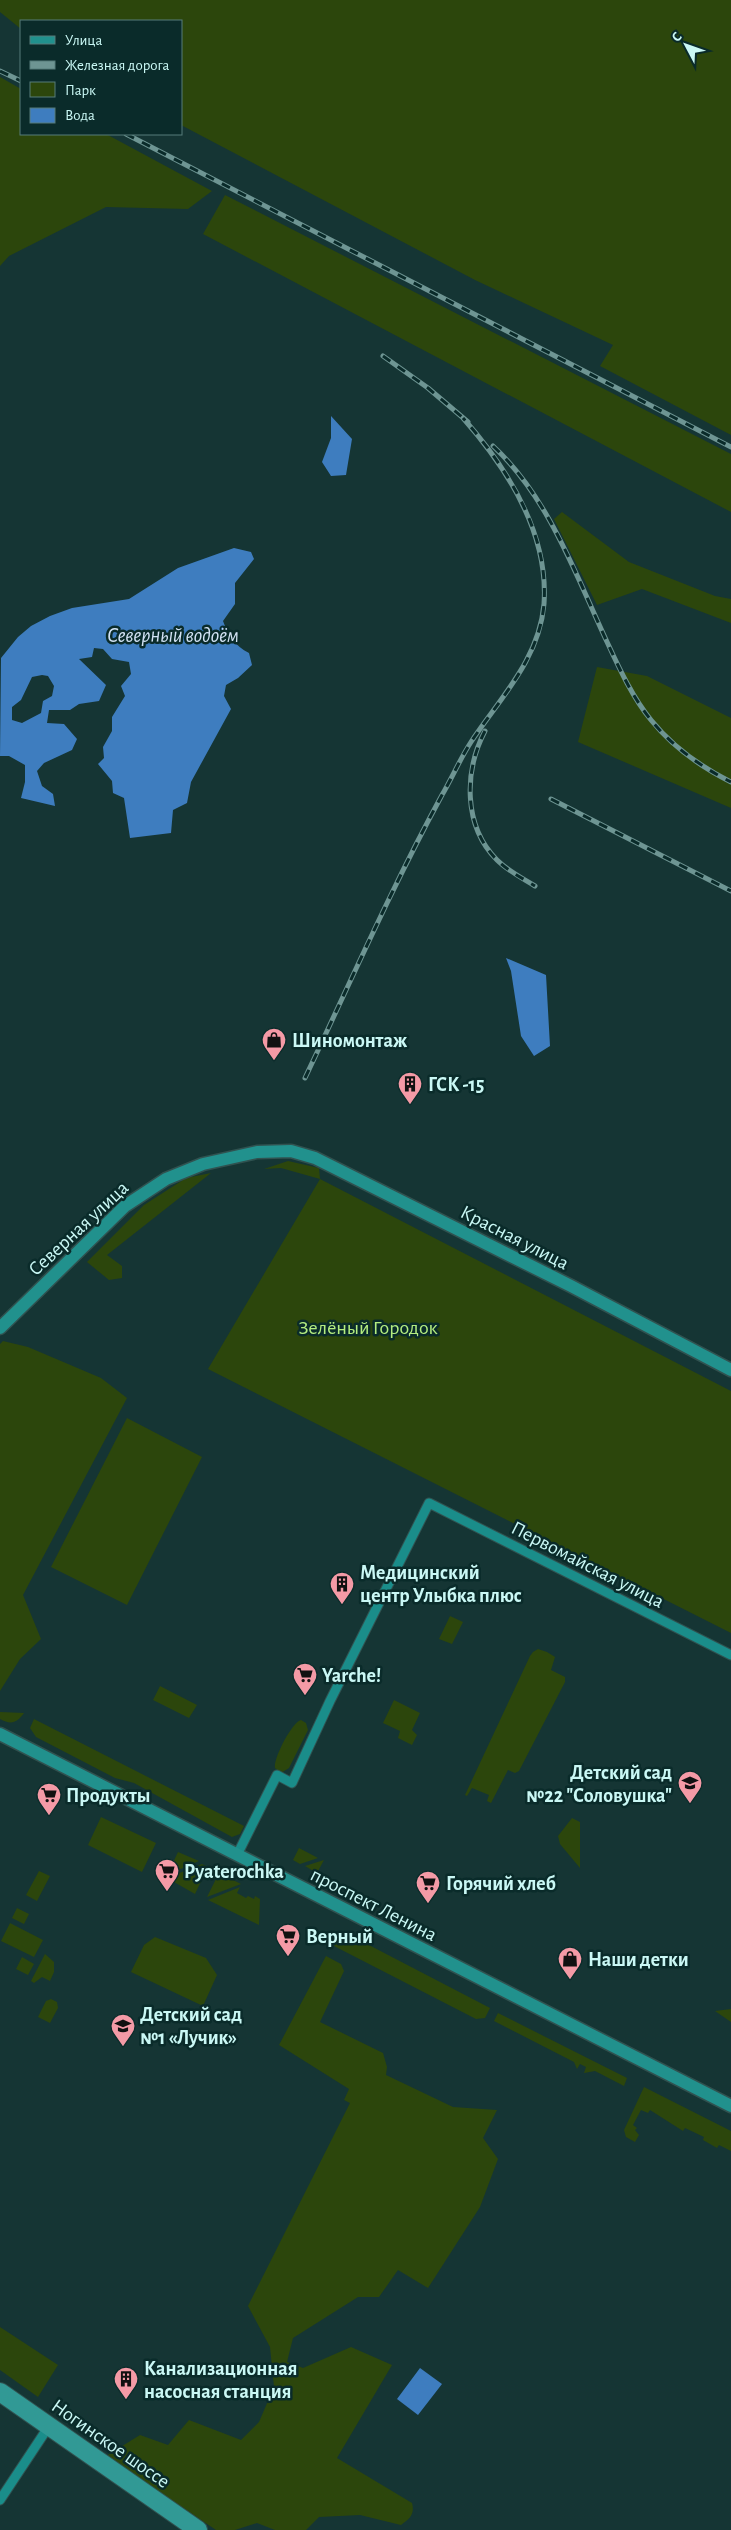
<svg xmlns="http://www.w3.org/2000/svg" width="731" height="2530" font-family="'Alegreya Sans',sans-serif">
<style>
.green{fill:#2c460c}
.water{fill:#3e7dbf;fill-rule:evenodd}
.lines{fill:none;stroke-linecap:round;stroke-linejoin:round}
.street-casing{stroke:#305250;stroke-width:11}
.secondary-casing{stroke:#305250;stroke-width:15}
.highway-casing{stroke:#305250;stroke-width:20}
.street{stroke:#1a8d8a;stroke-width:9}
.secondary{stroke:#21918d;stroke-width:12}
.highway{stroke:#319995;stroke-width:18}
.rail-casing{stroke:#6e9593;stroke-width:5}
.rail{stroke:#0a2b2a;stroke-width:3;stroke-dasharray:9;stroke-linecap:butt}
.labels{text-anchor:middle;stroke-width:5;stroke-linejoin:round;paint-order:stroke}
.poi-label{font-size:20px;font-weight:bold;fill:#caf8f5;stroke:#0a2b2a;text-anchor:start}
.street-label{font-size:20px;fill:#caf8f5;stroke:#0a2b2a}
.park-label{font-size:20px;fill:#b4ed80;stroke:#0a2b2a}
.water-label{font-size:21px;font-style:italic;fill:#d3e3f5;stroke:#0a2b2a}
</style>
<rect width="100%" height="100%" fill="#153534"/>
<path class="green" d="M0 0H731V435L600 366 613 345 475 280 181 125V21H21V29L0 12Z
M0 77 21 89V134H106L212 191 188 209 106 207 9 256 0 266Z
M225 195 731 454V512L203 234Z
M562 512 629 562 715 596 731 599V623L642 589 597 605 554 519Z
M597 667 647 676 731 718V808L578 742Z
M288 1161 319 1168 320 1179 731 1391V1633L208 1369 320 1179 281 1168 264 1169Z
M211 1173 107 1255 122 1266V1278L109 1280 87 1262 144 1205 186 1178Z
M3 1341 28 1347 101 1378 127 1398 23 1595 41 1639 20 1659 0 1691V1344Z
M127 1418 202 1457 127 1605 51 1567Z
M450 1616 463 1622 452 1644 439 1639Z
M538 1649 547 1652 555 1657 551 1670 565 1677V1682L519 1771 515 1773 508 1770 491 1803 487 1801 489 1795 472 1788 467 1796 465 1795 530 1656 533 1652Z
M160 1686 197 1705 189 1718 153 1700Z
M394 1700 420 1713 412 1730 417 1735 412 1745 398 1738 400 1731 383 1723Z
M0 1712 24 1713C17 1723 11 1725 0 1719Z
M34 1719 244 1826 240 1834 232 1837 134 1783 115 1778 36 1737 30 1728Z
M301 1720 306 1723 308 1730 289 1768 281 1773 275 1768C273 1759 292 1722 301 1720Z
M101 1817 156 1843 142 1872 88 1845Z
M572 1818 580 1822V1868L560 1844 558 1836Z
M299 1848 318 1858 300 1864 293 1860Z
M178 1852 199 1861 167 1875Z
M324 1860 317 1873 305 1866Z
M202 1864 208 1867 195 1894 167 1878Z
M39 1871 50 1876 37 1901 26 1895Z
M219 1873 241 1884 207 1897Z
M240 1887 237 1893 246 1898 248 1896 254 1899 255 1896 260 1899 259 1925 208 1900Z
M17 1908 29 1914 24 1924 12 1918Z
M10 1923 43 1940 34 1957 1 1941Z
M342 1931 490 2008 485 2018 476 2019 334 1946Z
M155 1937 206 1958 217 1975 203 2006 131 1972 144 1945Z
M45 1954 54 1962V1972L50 1981 42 1977 34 1983 31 1981Z
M326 1956 341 1964 344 1971 320 2022 383 2053 387 2067 386 2075 453 2107 497 2110 483 2138 498 2159 480 2207 428 2288 398 2270 379 2297H358L293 2338 287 2362 303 2368 351 2347 392 2365 337 2458 412 2503C415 2514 410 2519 401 2525L360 2515 319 2517 306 2530H275L257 2523 235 2530H216L106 2456 140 2435 168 2445 189 2420 241 2440 259 2422 274 2387 270 2347 248 2306 350 2103 344 2100 349 2089 279 2045Z
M22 1957 34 1964 28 1975 16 1969Z
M51 1999 57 2002 58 2008 50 2023 38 2017 46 2001Z
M731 2009V2022L715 2011Z
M498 2013 627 2078 624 2086 595 2071 584 2073 586 2067 580 2064 577 2069 574 2062 494 2021Z
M644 2087 731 2131V2151L719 2145 717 2148 703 2140 704 2137 685 2128 683 2131 650 2110 648 2113 641 2110 633 2125 637 2128 635 2130 639 2135 635 2142 626 2137 624 2130Z
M0 2327 58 2365 38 2397 0 2370Z"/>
<path class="water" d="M331 416 352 439 346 475 331 476 322 462 331 438Z
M234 548 251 552 254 559 235 583V604L223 621C228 635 235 646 249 653L252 665 238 678 226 685 224 696 231 709 191 782 187 803 173 810 171 833 130 838 124 798 113 793 112 781 98 764 104 758 103 747 112 731V717L125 696 121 686 131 674 129 662 112 659 103 649 94 648 92 657 79 659 106 685 99 701 79 704 70 710H49L47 723 64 724 77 739 72 750 44 763 37 771 42 786 53 794 55 806 21 798 25 782V765L9 756H0L1 658 18 637 31 626 50 616 72 608 129 599 178 568ZM42 675 48 676 54 686 52 696 43 701 41 713 22 723 12 720V707L21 700 32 677Z
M506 958 546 975 550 1046 534 1056 521 1036 511 971Z
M420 2368 442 2384 418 2415 397 2399Z"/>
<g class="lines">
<defs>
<path id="street" d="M237 1855 277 1775 292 1783 330 1701 429 1503 731 1655
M0 2500 49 2426"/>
<path id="secondary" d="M0 1328 125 1206 166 1179 203 1164 257 1152 291 1151 315 1158 571 1286 731 1370
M0 1734 731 2106"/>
<path id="highway" d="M0 2392 198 2530"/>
</defs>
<use href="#street" class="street-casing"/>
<use href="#secondary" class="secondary-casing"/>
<use href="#highway" class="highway-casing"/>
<use href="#street" class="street"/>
<use href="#secondary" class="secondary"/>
<use href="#highway" class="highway"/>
<defs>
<path id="rail" d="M0 71 21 81
M126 134 731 447
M383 356 428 388 468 422
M493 446C550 499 576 576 608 644 620 670 633 698 651 720 672 746 701 767 731 782
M485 731C464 771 463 826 497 860 508 871 522 878 535 886
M551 799 731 891
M305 1078C350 983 392 887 442 795 452 778 460 759 471 742 500 698 539 660 544 604 549 533 508 469 463 418"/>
</defs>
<use href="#rail" class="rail-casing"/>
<use href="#rail" class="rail"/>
</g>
<defs>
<symbol id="shop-pin" viewBox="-11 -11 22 30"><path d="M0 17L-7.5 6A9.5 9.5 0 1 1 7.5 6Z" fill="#f49aa6" stroke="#0a2b2a"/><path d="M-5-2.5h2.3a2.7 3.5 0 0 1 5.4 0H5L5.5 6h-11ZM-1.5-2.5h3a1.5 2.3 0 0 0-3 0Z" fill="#111"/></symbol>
<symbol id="building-pin" viewBox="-11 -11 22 30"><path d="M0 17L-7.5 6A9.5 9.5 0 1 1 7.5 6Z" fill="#f49aa6" stroke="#0a2b2a"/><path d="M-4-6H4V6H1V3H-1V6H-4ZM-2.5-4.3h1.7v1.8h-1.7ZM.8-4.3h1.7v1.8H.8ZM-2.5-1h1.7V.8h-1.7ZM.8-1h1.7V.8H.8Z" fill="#111"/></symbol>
<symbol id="supermarket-pin" viewBox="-11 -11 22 30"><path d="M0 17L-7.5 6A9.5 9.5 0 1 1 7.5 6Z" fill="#f49aa6" stroke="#0a2b2a"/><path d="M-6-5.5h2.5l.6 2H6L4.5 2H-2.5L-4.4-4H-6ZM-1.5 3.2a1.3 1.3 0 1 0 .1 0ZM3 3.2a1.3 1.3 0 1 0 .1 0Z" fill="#111"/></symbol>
<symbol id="school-pin" viewBox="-11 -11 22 30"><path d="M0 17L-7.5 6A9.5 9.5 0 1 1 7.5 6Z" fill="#f49aa6" stroke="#0a2b2a"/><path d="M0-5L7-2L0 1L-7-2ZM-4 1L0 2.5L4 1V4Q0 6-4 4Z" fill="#111"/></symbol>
</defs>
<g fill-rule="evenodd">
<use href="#shop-pin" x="260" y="1026" width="28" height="38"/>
<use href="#building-pin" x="396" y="1070" width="28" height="38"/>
<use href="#building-pin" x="328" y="1570" width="28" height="38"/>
<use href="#supermarket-pin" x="291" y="1661" width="28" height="38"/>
<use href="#school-pin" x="676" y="1769" width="28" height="38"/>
<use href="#supermarket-pin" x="35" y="1781" width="28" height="38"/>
<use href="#supermarket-pin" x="153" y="1857" width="28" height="38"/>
<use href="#supermarket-pin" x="414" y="1869" width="28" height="38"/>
<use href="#supermarket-pin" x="274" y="1922" width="28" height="38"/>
<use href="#shop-pin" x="556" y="1945" width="28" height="38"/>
<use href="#school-pin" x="109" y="2012" width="28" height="38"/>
<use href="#building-pin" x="112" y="2365" width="28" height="38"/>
</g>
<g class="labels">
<g class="poi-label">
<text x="292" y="1047">Шиномонтаж</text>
<text x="428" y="1091">ГСК -15</text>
<text x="360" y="1579">Медицинский<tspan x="360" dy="23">центр Улыбка плюс</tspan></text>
<text x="322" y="1682">Yarche!</text>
<text x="672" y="1779" text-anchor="end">Детский сад<tspan x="672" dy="23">№22 "Соловушка"</tspan></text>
<text x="66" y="1802">Продукты</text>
<text x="184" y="1878">Pyaterochka</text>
<text x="446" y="1890">Горячий хлеб</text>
<text x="306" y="1943">Верный</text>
<text x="588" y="1966">Наши детки</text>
<text x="140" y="2021">Детский сад<tspan x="140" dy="23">№1 «Лучик»</tspan></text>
<text x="144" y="2375">Канализационная<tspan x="144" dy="23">насосная станция</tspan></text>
</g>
<g class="street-label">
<text transform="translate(78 1228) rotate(-43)" y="7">Северная улица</text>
<text transform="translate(515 1237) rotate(27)" y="7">Красная улица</text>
<text transform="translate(588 1564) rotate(27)" y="7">Первомайская улица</text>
<text transform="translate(374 1904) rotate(27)" y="7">проспект Ленина</text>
<text transform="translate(111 2443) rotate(35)" y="7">Ногинское шоссе</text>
</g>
<g class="park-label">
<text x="368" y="1334">Зелёный Городок</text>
</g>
<g class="water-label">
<text x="173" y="642">Северный водоём</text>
</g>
</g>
<rect x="20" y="20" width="162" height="115" fill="#0a2b2a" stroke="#577d7b"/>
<rect x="30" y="36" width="25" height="8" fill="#21918d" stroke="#577d7b"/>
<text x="65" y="45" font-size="15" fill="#caf8f5">Улица</text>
<rect x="30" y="61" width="25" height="8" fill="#6e9593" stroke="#577d7b"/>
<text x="65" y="70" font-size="15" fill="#caf8f5">Железная дорога</text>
<rect x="30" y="82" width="25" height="15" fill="#2c460c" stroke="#577d7b"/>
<text x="65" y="95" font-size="15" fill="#caf8f5">Парк</text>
<rect x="30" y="108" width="25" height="15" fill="#3e7dbf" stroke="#577d7b"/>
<text x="65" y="120" font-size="15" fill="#caf8f5">Вода</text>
<g transform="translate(686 45) rotate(311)" stroke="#0a2b2a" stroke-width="4" paint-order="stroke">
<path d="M0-4L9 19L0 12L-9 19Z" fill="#caf8f5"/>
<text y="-8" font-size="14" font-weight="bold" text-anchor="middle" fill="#caf8f5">С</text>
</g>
</svg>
